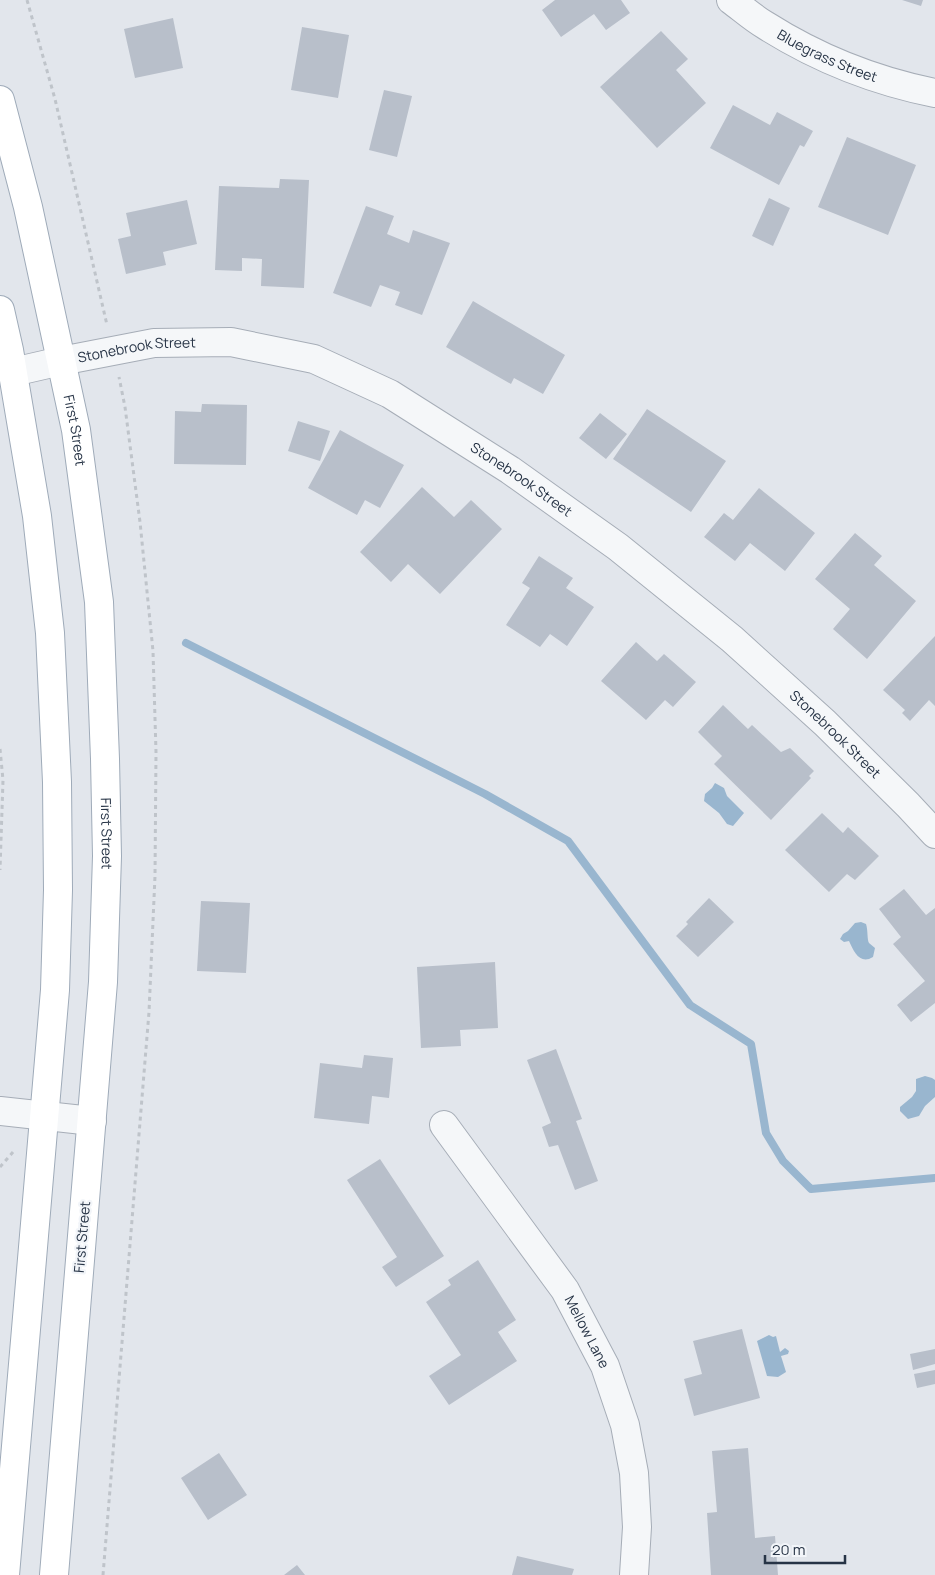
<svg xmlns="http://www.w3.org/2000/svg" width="935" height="1575" font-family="Manrope,sans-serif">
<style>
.water{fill:#99b6cf}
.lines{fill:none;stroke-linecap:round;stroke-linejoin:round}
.stream{stroke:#99b6cf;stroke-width:8}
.building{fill:#b8bfca}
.minor-casing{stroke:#a6adb7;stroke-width:30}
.major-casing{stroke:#9fabb9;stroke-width:30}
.path{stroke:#bfc4ca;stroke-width:3;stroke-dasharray:4 4;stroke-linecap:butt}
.minor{stroke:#f5f7f9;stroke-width:28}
.major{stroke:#fff;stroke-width:28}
.labels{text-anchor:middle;stroke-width:4.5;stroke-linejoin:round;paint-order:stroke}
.street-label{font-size:14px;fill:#273446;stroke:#f2f5f9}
</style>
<rect width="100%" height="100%" fill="#e2e6ec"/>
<path class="water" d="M715 783 724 788 727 796 744 813 733 826 727 824 719 813 704 801 705 794 712 788Z
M861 922 866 924C868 929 867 940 869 943 871 945 873 946 875 948L873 957C860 965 854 952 849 941L844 942 840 939 843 934 848 931 855 923Z
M925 1076 932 1078 935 1080V1097L925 1106 919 1116 908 1119 900 1111V1107L912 1097 916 1091V1079Z
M769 1335 773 1337 776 1336 780 1352 785 1348 789 1351 788 1354 781 1356 786 1372 778 1377 767 1376 757 1341Z"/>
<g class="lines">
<path class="stream" d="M186 643 485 794 568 841 690 1005 751 1044 766 1133 783 1161 811 1189 935 1178"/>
</g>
<path class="building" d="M555 0H621L630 13 606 30 594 14 561 37 542 10Z
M902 0H923L921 6Z
M173 18 183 68 135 78 124 29Z
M302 27 349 35 338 98 291 90Z
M661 31 688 59 676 70 706 103 657 148 600 87Z
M384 90 412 96 397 157 369 150Z
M733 105 770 125 777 112 813 131 804 147 800 145 779 185 710 148Z
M847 137 916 165 888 235 818 207Z
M280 179 309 180 304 288 261 286 262 259 242 258V271L215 270 219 186 279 188Z
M769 198 790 208 773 246 752 236Z
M187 200 197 244 163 252 166 265 126 274 118 239 131 236 126 213Z
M366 206 394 216 387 234 409 243 413 230 450 243 422 315 395 305 400 292 380 285 371 307 333 293Z
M473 301 565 355 543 394 514 378 511 384 446 347Z
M202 404 247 405 246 465 174 464 175 411 201 412Z
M647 409 726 461 691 512 613 459Z
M600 413 627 434 606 459 579 438Z
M298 421 330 431 320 461 288 451Z
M340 430 404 465 380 508 365 500 357 515 308 488Z
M422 487 454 517 471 500 502 529 440 594 408 564 391 582 360 552Z
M759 488 815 533 785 571 750 543 735 561 704 537 724 513 733 520Z
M855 533 882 556 874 565 916 601 867 659 833 629 850 609 815 579Z
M539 556 573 578 566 588 594 607 567 646 550 634 540 647 506 625 530 588 522 583Z
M935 636V706L929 700 910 721 902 713 905 710 883 690Z
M636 642 657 661 664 654 696 682 673 707 665 700 646 720 601 681Z
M723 705 748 729 752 725 781 752 790 748 814 771 809 776 811 778 771 820 714 764 722 756 698 732Z
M822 813 843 833 848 827 879 856 855 880 847 874 829 892 785 850Z
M904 889 926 915 935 908V1003L911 1022 897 1005 925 981 893 944 901 937 879 909Z
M709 898 734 922 698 957 676 936 688 924 686 922Z
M201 901 250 903 246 973 197 971Z
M495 962 498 1028 460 1030 461 1046 421 1048 417 967Z
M556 1049 582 1119 576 1121 598 1181 575 1190 558 1145 549 1147 542 1127 551 1123 527 1060Z
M364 1055 393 1058 389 1098 372 1096 369 1124 314 1118 320 1063 362 1068Z
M380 1159 444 1256 396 1287 382 1267 397 1257 347 1180Z
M478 1260 516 1320 498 1332 517 1361 449 1405 429 1376 461 1355 426 1302 451 1285 448 1280Z
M742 1329 760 1398 694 1416 684 1379 702 1374 693 1341Z
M935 1349V1364L913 1370 910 1354Z
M935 1370V1384L917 1388 914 1374Z
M748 1448 755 1538 775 1536 778 1575H711L707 1513 717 1512 712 1451Z
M219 1453 247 1495 208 1520 181 1478Z
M517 1556 574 1569 572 1575H512Z
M297 1565 305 1575H284Z"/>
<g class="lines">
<defs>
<g id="minor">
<path id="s1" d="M731 0C742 8 753 18 765 25 817 58 875 81 935 93"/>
<path id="s2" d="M13 372 61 361 154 343 231 342 314 359 390 394 510 470 618 547 732 639 825 723 908 805 935 834"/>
<path d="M0 1111 92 1121"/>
<path id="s3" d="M444 1125 565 1290 605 1366 625 1425 634 1473 637 1527 634 1575"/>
</g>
<g id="major">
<path id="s4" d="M0 100 28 207 76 430 99 602 105 759 107 856 103 982 54 1575"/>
<path d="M0 310 9 350 37 516 50 633 57 782 58 890 55 990 5 1575"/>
</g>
</defs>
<use href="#minor" class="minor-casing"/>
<use href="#major" class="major-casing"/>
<path class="path" d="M27 0 55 99 107 325
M0 749 3 780 0 870
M0 1167 13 1152
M103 1575 149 1012 155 876 156 752 153 651 140 522 125 407 119 377"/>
<use href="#minor" class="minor"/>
<use href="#major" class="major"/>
</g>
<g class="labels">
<g class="street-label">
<text dy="5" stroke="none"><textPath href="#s1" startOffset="112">Bluegrass Street</textPath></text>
<text dy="5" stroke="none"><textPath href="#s2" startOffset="126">Stonebrook Street</textPath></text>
<text dy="5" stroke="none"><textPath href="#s4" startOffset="339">First Street</textPath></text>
<text dy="5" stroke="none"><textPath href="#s2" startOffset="546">Stonebrook Street</textPath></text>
<text dy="5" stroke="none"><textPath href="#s2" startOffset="951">Stonebrook Street</textPath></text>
<text dy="5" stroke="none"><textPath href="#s4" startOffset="744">First Street</textPath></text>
<text transform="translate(82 1237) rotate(-85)" y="5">First Street</text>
<text dy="5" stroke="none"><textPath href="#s3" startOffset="252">Mellow Lane</textPath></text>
</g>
</g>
<path d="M765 1555v8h80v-8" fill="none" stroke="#273446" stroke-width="2.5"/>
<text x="772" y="1555" font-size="15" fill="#273446" stroke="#f2f5f9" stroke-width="4" paint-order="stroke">20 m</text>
</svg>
